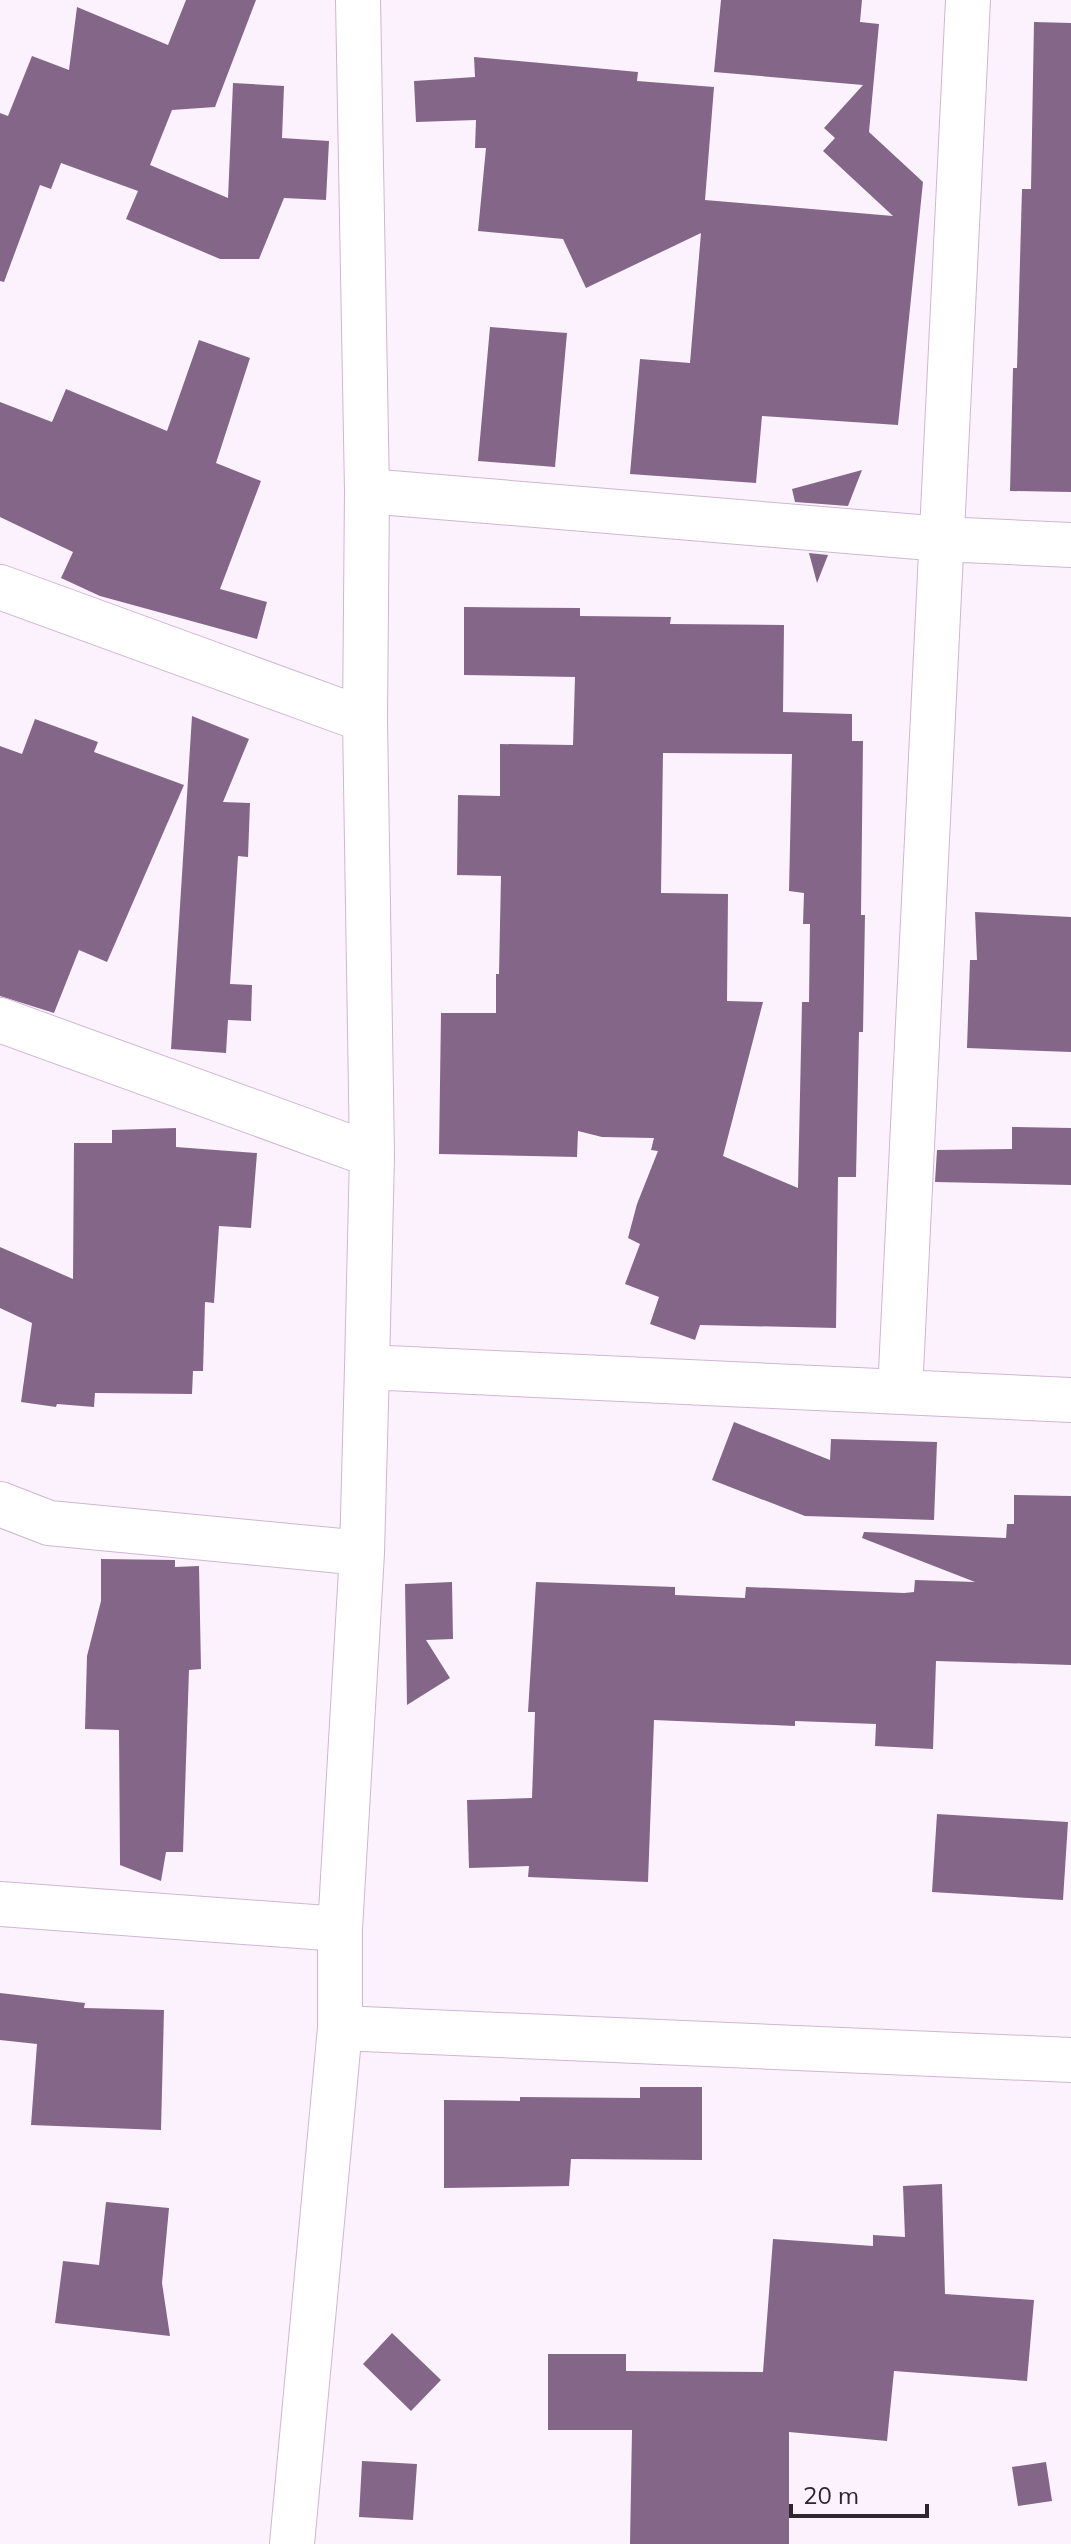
<svg xmlns="http://www.w3.org/2000/svg" width="1071" height="2544" font-family="Mulish,sans-serif">
<style>
.building{fill:#846689;fill-rule:evenodd}
.lines{fill:none;stroke-linecap:round;stroke-linejoin:round}
.minor-casing{stroke:#cfb6d2;stroke-width:46}
.minor{stroke:#fff;stroke-width:44}
</style>
<rect width="100%" height="100%" fill="#fcf2fe"/>
<path class="building" d="M186 0H256L215 107 172 110 150 165 228 198 233 83 284 86 282 138 329 141 326 200 284 198 259 259H220L126 219 138 191 61 163 51 189 40 185 4 282 0 281V113L8 116 32 56 69 70 77 7 168 45Z
M721 0H862L860 22 879 24 869 132 923 182 898 425 762 416 756 483 630 474 640 359 690 363 701 233 586 288 563 239 478 231 486 148H475L476 120 416 122 414 81 475 77 474 57 638 72 637 81 714 87 705 200 893 216 823 151 835 138 824 128 863 85 714 72Z
M1034 22 1071 23V492L1010 491 1013 368H1017L1022 189H1031Z
M490 327 567 333 555 467 478 461Z
M199 340 250 358 216 463 261 481 220 589 267 602 257 639 100 596 61 578 73 552 0 517V402L52 422 66 389 167 431Z
M862 470 848 506 795 502 792 489Z
M809 553 828 555 817 583Z
M464 607 580 608V616L671 617 670 624 784 625 783 712 852 714V741H863L861 915H865L863 1032H859L856 1177H838L836 1328 700 1325 695 1340 650 1324 659 1297 625 1284 640 1244 628 1238 637 1204 658 1151 651 1150 654 1138 602 1137 578 1131 577 1157 439 1154 441 1013H496V974H499L501 876 457 875 458 795 500 796V744L573 745 575 677 464 675ZM663 753 792 754 789 891 804 893 803 924H810L809 1002H802L798 1188 723 1156 763 1002 727 1001 728 894 661 893Z
M192 716 249 739 223 802 250 803 248 857 238 856 230 984 252 985 251 1021 228 1020 226 1053 171 1049Z
M35 719 98 742 94 752 184 785 107 962 79 950 54 1013 0 996V746L22 754Z
M975 912 1071 917V1052L967 1048 970 960H977Z
M1012 1127 1071 1128V1185L935 1182 937 1150 1012 1149Z
M176 1128V1147L257 1153 251 1228 219 1226 214 1303 205 1302 203 1371H193L192 1394 95 1393 94 1407 57 1404 56 1407 21 1402 32 1323 0 1308V1247L73 1279 74 1143H112V1130Z
M734 1422 830 1460 831 1439 937 1442 934 1520 805 1516 712 1480Z
M1014 1495 1071 1496V1665L936 1661 933 1749 875 1746 876 1724 795 1721V1726L654 1720 648 1882 528 1877 529 1866 469 1868 467 1800 532 1798 535 1712H528L536 1582 675 1587V1595L745 1598 746 1587 904 1593 914 1592 915 1580 975 1582 862 1538 864 1532 1006 1538 1007 1524H1014Z
M101 1559 175 1560V1567L199 1566 201 1669 189 1670 183 1852H166L161 1881 120 1865 119 1730 85 1729 87 1656 101 1601Z
M452 1582 453 1639 426 1640 450 1678 407 1705 405 1584Z
M937 1814 1068 1822 1063 1900 932 1892Z
M0 1993 85 2003 84 2008 164 2010 161 2130 31 2125 37 2044 0 2040Z
M640 2087H702V2160L571 2159 569 2186 444 2188V2100L520 2101V2097L640 2098Z
M942 2184 945 2294 1034 2300 1027 2381 894 2371 887 2441 789 2432V2544H630L632 2430H548V2354H626V2371L763 2372 773 2239 873 2246V2235L905 2237 903 2186Z
M106 2202 169 2208 162 2283 170 2336 55 2323 63 2261 99 2265Z
M392 2333 441 2380 411 2411 363 2364Z
M362 2461 417 2464 413 2520 359 2517Z
M1046 2462 1052 2501 1018 2506 1012 2467Z"/>
<g class="lines">
<defs>
<path id="minor" d="M367 491 942 539 1071 545
M0 587 365 720
M0 1020 372 1155
M367 1367 1071 1400
M900 1392 968 0
M0 1504 49 1523 362 1553
M0 1904 340 1929
M340 2028 1071 2060
M292 2544 340 2028V1929L362 1553 367 1367 372 1155 365 720 367 491 358 0"/>
</defs>
<use href="#minor" class="minor-casing"/>
<use href="#minor" class="minor"/>
</g>
<path d="M791 2504v12h136v-12" fill="none" stroke="#2e2530" stroke-width="4"/>
<text x="803" y="2504" font-size="24" fill="#2e2530" stroke="#fcf2fe" stroke-width="6" paint-order="stroke">20 m</text>
</svg>
